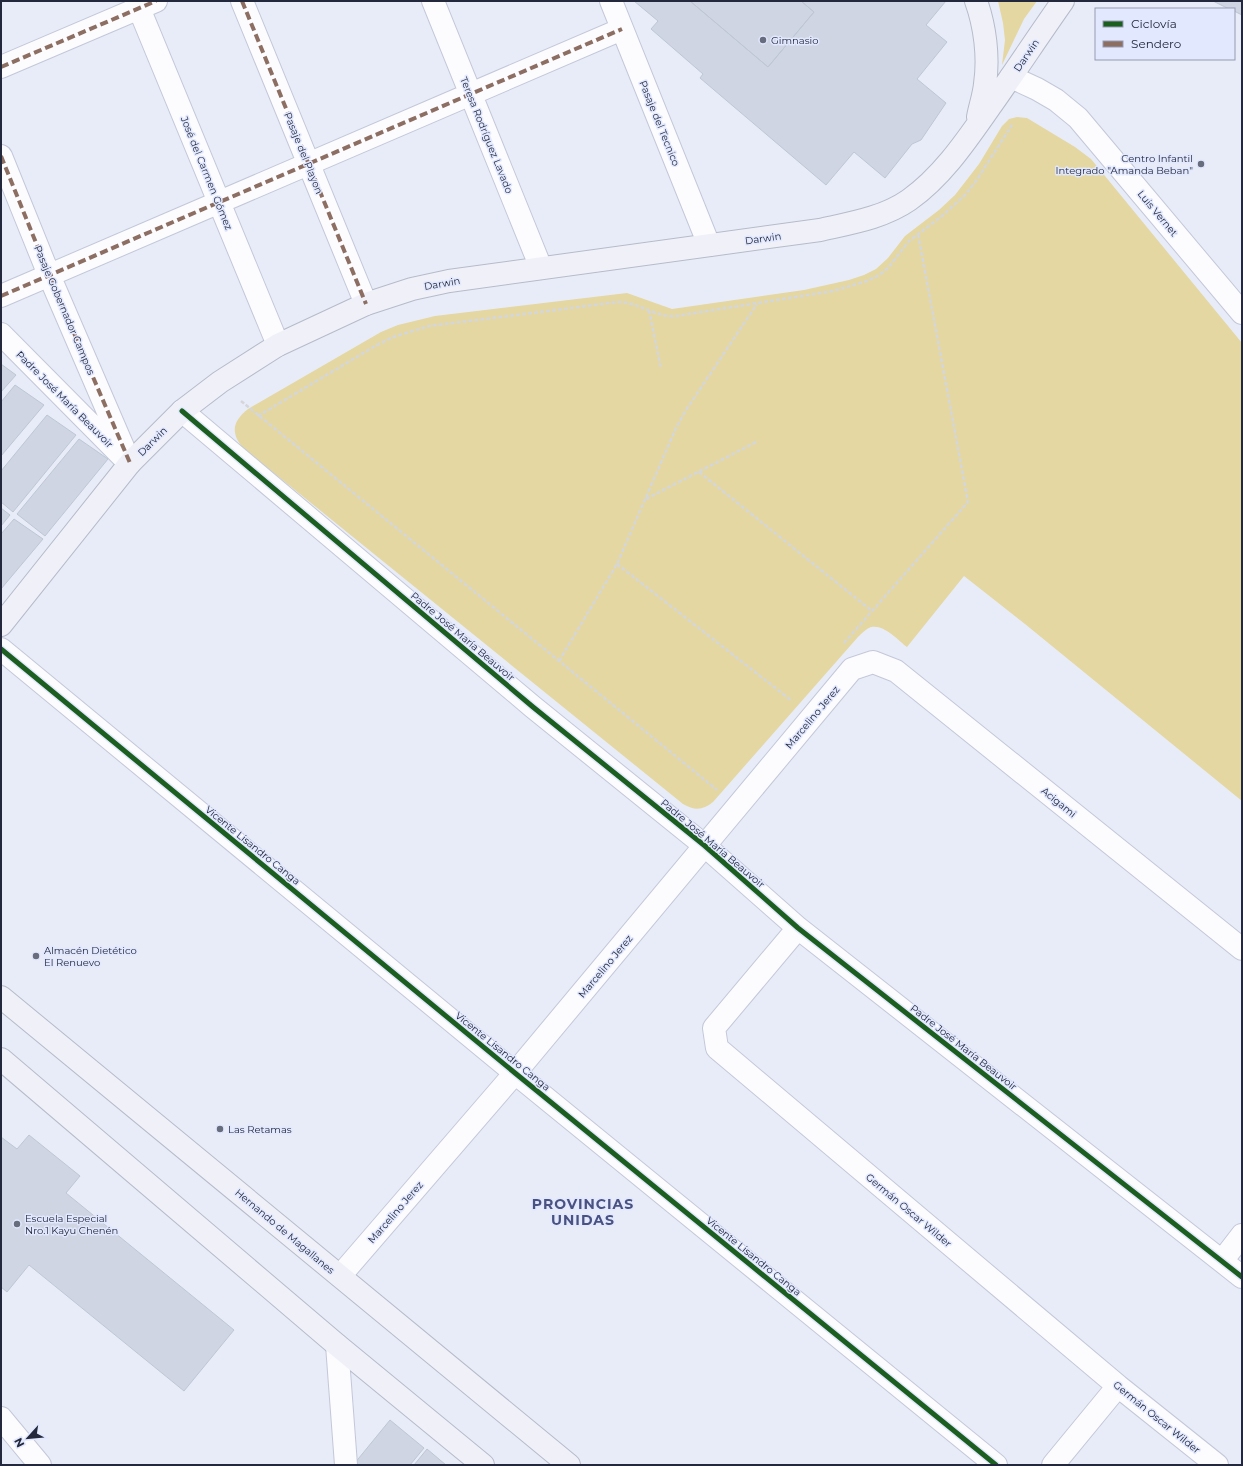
<svg xmlns="http://www.w3.org/2000/svg" width="1243" height="1466" font-family="Montserrat,sans-serif">
<style>
.green{fill:#e4d7a1}
.building{fill:#cfd5e2;stroke:#bec7d5}
.lines{fill:none;stroke-linecap:round;stroke-linejoin:round}
.minor-casing{stroke:#c3c8d9;stroke-width:24}
.major-casing{stroke:#b6bbca;stroke-width:24}
.path{stroke:#d4d6d9;stroke-width:2.5;stroke-dasharray:4 2;stroke-linecap:butt}
.minor{stroke:#fcfcfe;stroke-width:22}
.major{stroke:#f0f1f8;stroke-width:22}
.quiet{stroke:#8d6e63;stroke-width:4;stroke-dasharray:8 4;stroke-linecap:butt}
.cycleway-casing{stroke:#e2e8fe;stroke-width:8}
.cycleway{stroke:#1b5e20;stroke-width:5}
.poi-dot{fill:#686d7e;stroke:#e2e8fe;stroke-width:1.5}
.labels{text-anchor:middle;stroke-width:3;stroke-linejoin:round;paint-order:stroke}
.poi-label{font-size:10px;fill:#23283d;stroke:#e2e8fe;text-anchor:start}
.street-label{font-size:10px;fill:#23283d;stroke:#e2e8fe}
.district-label{font-size:14px;font-weight:bold;letter-spacing:1px;fill:#495281;stroke:#e2e8fe}
</style>
<rect width="100%" height="100%" fill="#e8ecf8"/>
<path class="green" d="M998 1H1037L1024 19 1002 65 1005 40 1003 23Z
M1017 117 1027 118 1075 147 1091 159 1242 343V801L1025 624 964 576 907 647C898 640 884 624 871 627 866 629 862 633 858 637L713 802C703 810 695 811 683 804L243 448C230 432 233 421 248 409L381 332 398 325 435 316 627 293 672 309 804 290 849 280 864 275 876 269 888 258 905 236 939 210 955 195 979 164 1002 126 1009 119Z"/>
<path class="building" d="M634 1H690L768 67 814 12 801 1H946L926 25 947 42 917 79 946 103 921 140 912 144 885 178 854 152 826 185 700 78 703 74 651 29 658 21Z
M690 1H801L814 12 768 67Z
M1213 1H1242V15L1234 11V9H1229Z
M1 364 16 375 1 392Z
M15 385 44 405 1 456V402Z
M47 415 76 435 13 512 1 502V471Z
M79 439 108 459 45 536 17 514Z
M1 508 10 515 1 526Z
M14 519 43 539 1 589V534Z
M29 1135 80 1176 66 1193 234 1330 184 1391 29 1265 7 1292 1 1287V1137L17 1149Z
M390 1420 424 1448 410 1465H356L354 1464Z
M427 1449 446 1465H414Z"/>
<g class="lines">
<defs>
<path id="minor" d="M136 1 278 345
M242 1 366 304
M433 1 541 268
M611 1 709 245
M1 67 156 1
M1011 77 1037 89 1056 100 1078 118 1242 313
M1 156 49 275 130 463
M1 296 622 29
M1 334 122 456
M182 411 533 707 705 846 798 928 1242 1277
M1 649 515 1073 996 1465
M798 928 714 1028 717 1048 1118 1386 1217 1465
M1222 1261 1242 1235
M340 1276 515 1073 852 669 873 662 896 671 1242 949
M337 1345 346 1465
M1 1418 40 1465
M1053 1465 1118 1386"/>
<path id="major" d="M976 1C985 26 989 57 985 84 984 95 980 106 978 117
M1 625 130 463 182 411 220 382 278 345 366 304 412 289 449 281 820 230C851 223 883 218 909 200 944 175 968 138 992 104 1016 70 1039 35 1063 1
M1 997 569 1465
M1 1059 337 1345 483 1465"/>
</defs>
<use href="#minor" class="minor-casing"/>
<use href="#major" class="major-casing"/>
<path class="path" d="M649 310 661 369
M241 401 717 790
M258 416 375 346 393 337 429 326 618 302C639 302 656 318 676 316L833 291 867 281 879 275 888 268 909 241 942 216 965 195 976 181 1012 125
M699 472 872 611
M646 499 758 441
M617 564 792 701
M844 643 968 502 918 234
M559 661 617 564 676 428 686 410 757 304"/>
<use href="#minor" class="minor"/>
<use href="#major" class="major"/>
<path class="quiet" d="M242 1 366 304
M1 67 156 1
M1 156 49 275 130 463
M1 296 622 29"/>
<defs>
<path id="cycleway" d="M182 411 533 707 705 846 798 928 1242 1277
M1 649 515 1073 996 1465"/>
</defs>
<use href="#cycleway" class="cycleway-casing"/>
<use href="#cycleway" class="cycleway"/>
</g>
<g class="poi-dot">
<circle cx="763" cy="40" r="4"/>
<circle cx="1201" cy="164" r="4"/>
<circle cx="36" cy="956" r="4"/>
<circle cx="220" cy="1129" r="4"/>
<circle cx="17" cy="1224" r="4"/>
</g>
<g class="labels">
<g class="poi-label">
<text x="771" y="44">Gimnasio</text>
<text x="1193" y="162" text-anchor="end">Centro Infantil<tspan x="1193" dy="12">Integrado "Amanda Beban"</tspan></text>
<text x="44" y="954">Almacén Dietético<tspan x="44" dy="12">El Renuevo</tspan></text>
<text x="228" y="1133">Las Retamas</text>
<text x="25" y="1222">Escuela Especial<tspan x="25" dy="12">Nro.1 Kayu Chenén</tspan></text>
</g>
<g class="street-label">
<text transform="translate(1026 55) rotate(-56)" y="4">Darwin</text>
<text transform="translate(660 123) rotate(68)" y="4">Pasaje del Tecnico</text>
<text transform="translate(487 135) rotate(68)" y="4">Teresa Rodríguez Lavado</text>
<text transform="translate(304 153) rotate(68)" y="4">Pasaje del Playon</text>
<text transform="translate(207 173) rotate(68)" y="4">José del Carmen Gómez</text>
<text transform="translate(1158 213) rotate(50)" y="4">Luis Vernet</text>
<text transform="translate(763 238) rotate(-8)" y="4">Darwin</text>
<text transform="translate(442 283) rotate(-10)" y="4">Darwin</text>
<text transform="translate(65 310) rotate(67)" y="4">Pasaje Gobernador Campos</text>
<text transform="translate(65 399) rotate(45)" y="4">Padre José María Beauvoir</text>
<text transform="translate(152 441) rotate(-45)" y="4">Darwin</text>
<text transform="translate(463 636) rotate(40)" y="4">Padre José María Beauvoir</text>
<text transform="translate(812 717) rotate(-50)" y="4">Marcelino Jerez</text>
<text transform="translate(1059 802) rotate(39)" y="4">Acigami</text>
<text transform="translate(713 843) rotate(40)" y="4">Padre José María Beauvoir</text>
<text transform="translate(253 845) rotate(39)" y="4">Vicente Lisandro Canga</text>
<text transform="translate(605 966) rotate(-50)" y="4">Marcelino Jerez</text>
<text transform="translate(964 1047) rotate(38)" y="4">Padre José María Beauvoir</text>
<text transform="translate(503 1051) rotate(39)" y="4">Vicente Lisandro Canga</text>
<text transform="translate(909 1210) rotate(40)" y="4">Germán Oscar Wilder</text>
<text transform="translate(395 1212) rotate(-49)" y="4">Marcelino Jerez</text>
<text transform="translate(285 1231) rotate(40)" y="4">Hernando de Magallanes</text>
<text transform="translate(754 1256) rotate(39)" y="4">Vicente Lisandro Canga</text>
<text transform="translate(1157 1417) rotate(39)" y="4">Germán Oscar Wilder</text>
</g>
<g class="district-label">
<text x="583" y="1209">PROVINCIAS<tspan x="583" dy="16">UNIDAS</tspan></text>
</g>
</g>
<rect width="1243" height="1466" fill="none" stroke="#23283d" stroke-width="4"/>
<rect x="1095" y="8" width="140" height="52" fill="#e2e8fe" stroke="#969bb1"/>
<rect x="1103" y="21" width="20" height="6" fill="#1b5e20" stroke="#969bb1"/>
<text x="1131" y="28" font-size="12" fill="#23283d">Ciclovía</text>
<rect x="1103" y="41" width="20" height="6" fill="#8d6e63" stroke="#969bb1"/>
<text x="1131" y="48" font-size="12" fill="#23283d">Sendero</text>
<g transform="translate(28 1438) rotate(243)" stroke="#e2e8fe" stroke-width="3" paint-order="stroke">
<path d="M0-3L7 15L0 10L-7 15Z" fill="#23283d"/>
<text y="-6" font-size="11" font-weight="bold" text-anchor="middle" fill="#23283d">N</text>
</g>
</svg>
